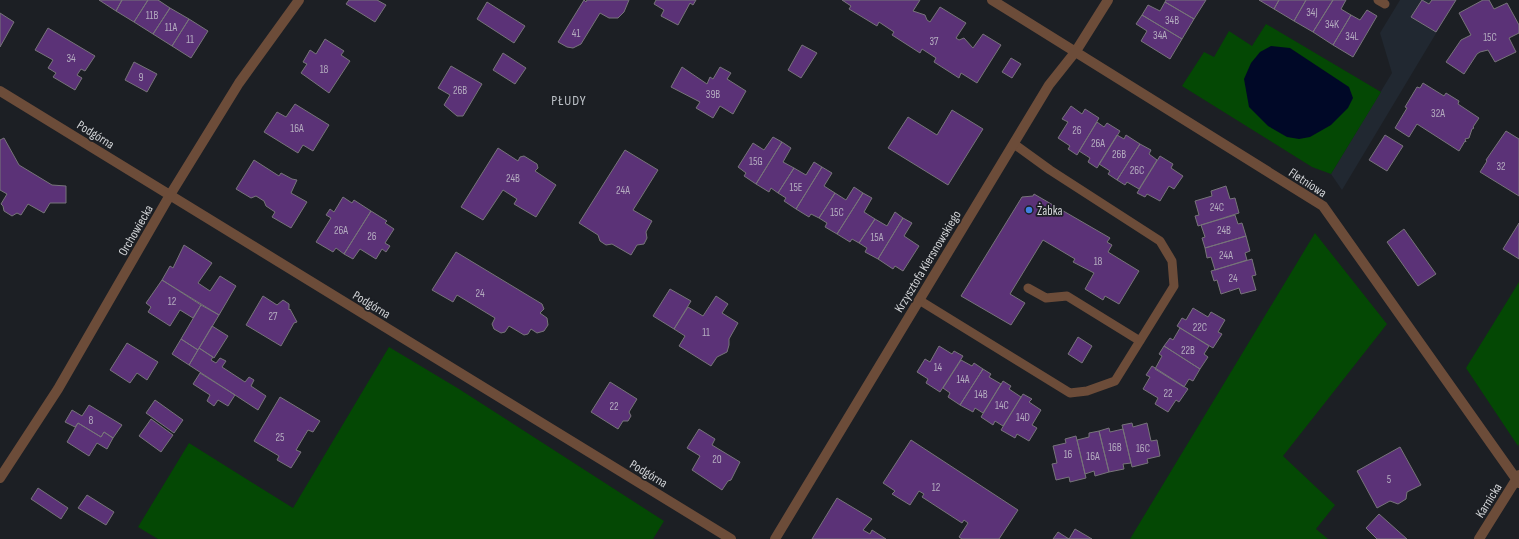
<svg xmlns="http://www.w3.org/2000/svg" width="1519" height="539" font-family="'Sofia Sans Condensed',sans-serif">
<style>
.built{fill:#212831}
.green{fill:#044804}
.water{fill:#000827}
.building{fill:#5b3277;stroke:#77747a}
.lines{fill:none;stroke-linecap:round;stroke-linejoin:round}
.lane{stroke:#6c4c39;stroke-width:9}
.street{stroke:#6c4c39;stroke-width:10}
.shop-dot{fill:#3f7fe0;stroke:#1c1f24;stroke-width:1.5}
.labels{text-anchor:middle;stroke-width:3.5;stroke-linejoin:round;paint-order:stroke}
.number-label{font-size:11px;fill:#b4acbf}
.street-label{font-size:13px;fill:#d2d4d7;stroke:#1c1f24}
.poi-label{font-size:13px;fill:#d2d4d7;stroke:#1c1f24;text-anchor:start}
.neighbourhood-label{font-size:14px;letter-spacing:1px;fill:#bec3c9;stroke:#1c1f24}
</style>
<rect width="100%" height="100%" fill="#1c1f24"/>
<path class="built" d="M1400 0H1456L1342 190 1331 174 1392 73 1380 33Z"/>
<path class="green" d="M1266 24 1381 92 1331 174 1312 167 1182 86 1204 52 1214 57 1229 31 1252 46Z
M1315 233 1387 324 1283 456 1335 505 1316 529 1328 539H1130Z
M1519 282V444L1518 446 1466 368Z
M389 347 459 389 664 521 653 539H158L138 527 189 443 293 508Z"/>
<path class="water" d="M1271 46 1290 48 1349 87 1353 98 1348 108 1331 125 1310 137 1299 139 1287 137 1268 126 1249 107 1244 79 1251 63 1260 52Z"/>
<path class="building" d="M99 0H122L116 11Z
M122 0H148L134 22 116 11Z
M148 0H158L170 8 153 34 134 22Z
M349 0H377L386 5 375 22 346 4Z
M584 0 586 2 587 0H629L624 12 618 18H609L600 13 581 44 573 48 567 47 558 42Z
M656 0H696L693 5 690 3 678 25 661 16 664 10 654 4Z
M842 0H920L913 11 925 15 927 20 930 22 940 7 966 23 956 38 959 40 964 38 973 48 983 34 1001 45 977 83 961 73 959 78 934 62 936 58 922 49 920 53 892 35 894 32 879 22 877 26 849 9 851 6Z
M1166 0H1206L1194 19 1165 2Z
M1259 0H1279L1274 9Z
M1279 0H1306L1294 21 1274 9Z
M1306 0H1333L1313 32 1294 21Z
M1333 0H1346L1341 9 1351 15 1333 45 1313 32Z
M1422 0 1429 4 1432 0H1456L1436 32 1411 17Z
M1483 0H1489L1494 9 1507 3 1519 25V33L1509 38 1516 52 1495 62 1488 50 1480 52 1477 54 1464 74 1446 62 1461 40 1471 35 1459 13Z
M487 2 525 26 514 43 477 19Z
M1165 2 1194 19 1182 39 1142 15 1148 5 1160 11Z
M170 8 189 19 172 46 153 34Z
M1367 10 1377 16 1353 57 1333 45 1351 15 1360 20Z
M0 13 14 22 0 47Z
M1142 15 1182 39 1170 59 1141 41 1147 31 1136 24Z
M189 19 208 31 191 58 172 46Z
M48 28 95 56 85 71 81 69 77 75 82 78 75 90 53 77 56 73 48 68 53 60 35 50Z
M325 39 344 51 341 55 350 61 329 93 301 73 307 64 303 62 310 50 316 54Z
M802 45 817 53 801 78 788 70Z
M503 53 526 68 515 84 493 70Z
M1011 58 1021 64 1012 78 1002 72Z
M134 62 157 74 147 92 125 80Z
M451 66 482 84 463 116H457L444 105 450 95 438 88Z
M682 67 707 84 710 77 713 79 720 67 731 73 727 79 746 91 733 114 720 106 713 118 696 108 700 102 671 87Z
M1423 83 1444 96 1446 93 1459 101 1458 104 1479 118 1473 127 1474 128 1472 129 1469 138 1465 139 1466 142 1465 141 1459 151 1417 124 1409 137 1395 128 1407 108 1405 107 1417 87 1420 88Z
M295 104 329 125 313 151 303 145 298 153 264 132 277 112 286 117Z
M1071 106 1082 114 1085 109 1099 118 1077 155 1068 149 1070 146 1058 138 1068 122 1062 119Z
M952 110 983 129 948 185 888 148 908 117 937 135Z
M1097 122 1104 127 1107 123 1120 131 1097 168 1088 162 1090 158 1079 151Z
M1506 131 1519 139V196L1480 172 1487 161 1486 160Z
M1117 135 1124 139 1126 135 1140 144 1117 180 1108 174 1110 171 1099 164Z
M1385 135 1403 146 1387 171 1369 160Z
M773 137 782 142 756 184 744 176 746 173 738 167 753 143 764 150Z
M4 138 19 165 52 185 66 186V203H50L44 213 28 204 21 215 17 213 12 216 4 211 3 206 1 204 7 194 0 190V140Z
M782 142 791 148 783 162 794 168 778 193 771 188 769 192 756 184Z
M1140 144 1151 150 1149 154 1157 160 1139 189 1127 182 1125 185 1117 180Z
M498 148 518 161 520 157 524 156 537 164 538 168 535 171 556 185 536 217 514 204 517 199 503 190 483 220 461 207Z
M625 150 658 170 633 210 652 221 646 232 647 238 644 244 637 245 631 255 612 244 606 245 600 241 598 235 579 223Z
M1160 156 1173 164 1171 168 1183 176 1174 189 1169 186 1160 201 1147 194 1145 197 1137 193Z
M254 160 279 176 281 173 292 179 297 180 291 193 307 202 291 228 272 217 275 212 266 206 264 201 256 196 251 198 236 189Z
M814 162 822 167 796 209 784 201 786 198 778 193 794 168 806 175Z
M822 167 832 173 824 186 835 193 819 218 811 214 809 217 796 209Z
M1226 186 1230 199 1235 198 1239 213 1198 226 1195 216 1199 215 1195 201 1212 196 1211 191Z
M854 187 863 193 837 234 825 227 827 223 819 218 835 193 846 200Z
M863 193 872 198 864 212 875 219 859 243 852 239 850 242 837 234Z
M1034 194 1110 238 1107 242 1112 245 1108 252 1139 271 1119 304 1105 296 1103 300 1085 289 1094 273 1073 262 1075 259 1043 240 1010 294 1025 303 1011 325 961 296 1022 197 1033 196Z
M343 197 352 203 354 200 371 211 344 254 336 248 333 252 316 242 331 218 326 215 330 209 334 212Z
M371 211 387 221 385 223 394 229 385 243 390 246 386 252 382 249 376 259 360 249 353 259 344 254Z
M895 212 903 218 878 259 865 252 867 248 859 243 875 219 887 226Z
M1235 215 1238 224 1242 223 1246 236 1205 248 1202 238 1205 237 1201 225Z
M903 218 912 223 904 236 919 246 903 271 895 266 893 269 878 259Z
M1519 223V259L1503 249Z
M1404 229 1436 274 1418 286 1387 242Z
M1246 236 1250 251 1245 253 1247 260 1215 270 1211 257 1207 258 1205 248Z
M184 245 212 263 198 283 210 291 220 276 236 286 219 315 162 280 170 266 173 268Z
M456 252 542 304 544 309 540 313 547 318 548 325 544 331 537 333 531 329 528 334 524 335 509 326 505 332 501 333 494 329 492 324 495 318 457 295 453 302 432 290Z
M1252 259 1256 275 1252 276 1256 290 1241 294 1239 288 1221 294 1217 280 1214 281 1211 271Z
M162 280 201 305 193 318 180 310 170 326 148 312 151 307 146 303Z
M670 289 691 301 674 329 653 316Z
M263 296 277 305 283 300 289 304V310L290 309 297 322 294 323 281 346 246 325Z
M716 296 728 304 722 313 738 323 729 339V345L727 352 717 357 711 366 679 346 685 336 674 329 688 307 703 316Z
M201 305 219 315 198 350 181 339Z
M1193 308 1208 317 1211 312 1225 320 1218 332 1222 334 1213 348 1177 326 1182 318 1186 320Z
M212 326 228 336 214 358 199 348Z
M1180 328 1209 346 1204 354 1208 357 1200 369 1164 346 1170 338 1173 340Z
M1078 337 1092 346 1082 363 1068 354Z
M181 339 198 350 189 365 172 354Z
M127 343 158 362 147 380 137 373 130 383 110 370Z
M939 346 952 354 954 351 963 356 940 392 926 383 928 379 917 372 925 359 930 362Z
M1164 346 1200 369 1193 381 1189 379 1184 387 1155 369 1162 356 1159 354Z
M199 348 213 357 211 360 216 363 220 358 226 361 222 367 245 382 249 377 254 380 251 386 266 396 258 410 189 365Z
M961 360 972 366 974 363 983 369 960 405 948 397 950 393 943 388Z
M1152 366 1188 389 1179 402 1176 400 1168 412 1155 404 1158 398 1143 389 1150 377 1146 375Z
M983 369 991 374 989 377 1001 384 983 413 975 408 973 412 960 405Z
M200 373 235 395 228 406 218 400 214 406 207 401 210 395 193 384Z
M1003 381 1011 386 1009 389 1021 397 1003 426 995 421 993 425 981 417Z
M610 382 637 399 629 412 631 416 628 421H623L618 429 591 412Z
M1023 394 1032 399 1029 402 1041 410 1032 425 1037 428 1029 441 1017 434 1015 438 1001 430Z
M280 397 320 421 313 432 308 430 296 450 301 452 291 468 277 460 279 456 254 441Z
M155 400 183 420 174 433 146 413Z
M89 405 122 425 113 438 104 432 101 437 78 423 75 427 65 422 72 410 82 416Z
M151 419 173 435 161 452 139 436Z
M78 423 101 437 104 432 113 438 107 449 97 443 89 456 67 442Z
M1132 423 1133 427 1147 423 1151 441 1157 440 1160 456 1147 459 1148 463 1132 467 1122 425Z
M1109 428 1110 432 1123 429 1131 463 1123 464 1124 469 1109 472 1099 431Z
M699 429 715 439 712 445 740 462 731 480 728 481 722 490 692 470 700 456 687 448Z
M1099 431 1109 472 1095 476 1094 471 1085 474 1077 440 1089 437V433Z
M1076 436 1086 478 1070 482 1069 477 1056 480 1052 464 1057 463 1053 446 1066 443 1065 439Z
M911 440 1018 510 999 539H962L959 537 968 523 964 520 962 523 922 497 924 494 919 491 910 505 892 494 895 491 883 483Z
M1400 447 1421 485 1407 492 1406 499 1398 504 1390 501 1377 508 1357 471Z
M38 488 68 508 61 519 31 499Z
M87 495 114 512 106 525 78 508Z
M837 498 872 519 863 530 870 534 872 530 886 539H812Z
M1379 514 1407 539H1377L1366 528Z
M1075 529 1092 539H1053L1058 532 1069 539Z"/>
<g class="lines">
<path class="lane" d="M1378 0 1385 4
M1028 288 1046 298 1067 296 1140 341
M919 300 1070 393 1087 391 1115 381 1174 286 1172 261 1160 241 1050 170 1014 144"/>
<path class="street" d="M992 0 1323 206 1519 483
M0 91 731 539
M0 478 58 389 170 195 239 83 299 0
M775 539 1049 85 1076 51 1108 0
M1479 539 1519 475"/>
</g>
<circle class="shop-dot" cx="1029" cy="210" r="4"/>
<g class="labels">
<g class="number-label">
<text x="1312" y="16">34J</text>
<text x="152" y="19">11B</text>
<text x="1172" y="24">34B</text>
<text x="1332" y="28">34K</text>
<text x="171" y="31">11A</text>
<text x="576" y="37">41</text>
<text x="1160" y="39">34A</text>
<text x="1352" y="40">34L</text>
<text x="1490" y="41">15C</text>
<text x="190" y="43">11</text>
<text x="934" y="45">37</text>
<text x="71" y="62">34</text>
<text x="324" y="73">18</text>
<text x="141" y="81">9</text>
<text x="460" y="94">26B</text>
<text x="713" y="98">39B</text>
<text x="1438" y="117">32A</text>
<text x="297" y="132">16A</text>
<text x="1077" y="134">26</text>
<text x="1098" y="147">26A</text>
<text x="1119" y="158">26B</text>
<text x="756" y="165">15G</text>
<text x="1501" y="170">32</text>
<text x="1137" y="174">26C</text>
<text x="513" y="182">24B</text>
<text x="796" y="191">15E</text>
<text x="623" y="194">24A</text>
<text x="1217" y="211">24C</text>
<text x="837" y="216">15C</text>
<text x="341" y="234">26A</text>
<text x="1224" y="234">24B</text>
<text x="372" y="240">26</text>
<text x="877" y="241">15A</text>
<text x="1226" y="259">24A</text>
<text x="1098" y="265">18</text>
<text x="1233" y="282">24</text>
<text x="480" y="297">24</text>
<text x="172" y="305">12</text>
<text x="273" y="320">27</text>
<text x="1200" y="331">22C</text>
<text x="706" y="336">11</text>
<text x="1188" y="354">22B</text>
<text x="938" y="371">14</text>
<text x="963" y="383">14A</text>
<text x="1168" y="397">22</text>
<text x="981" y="398">14B</text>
<text x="1002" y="409">14C</text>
<text x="614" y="410">22</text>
<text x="1023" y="421">14D</text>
<text x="91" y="424">8</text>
<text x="280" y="441">25</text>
<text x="1115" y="451">16B</text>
<text x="1143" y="452">16C</text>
<text x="1068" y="458">16</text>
<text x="1093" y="460">16A</text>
<text x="717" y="463">20</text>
<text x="1389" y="483">5</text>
<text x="936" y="491">12</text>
</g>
<g class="street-label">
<text transform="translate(96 134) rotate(32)" y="5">Podgórna</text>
<text transform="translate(1308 182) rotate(33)" y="5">Fletniowa</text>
<text transform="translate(135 230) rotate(-60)" y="5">Orchowiecka</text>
<text transform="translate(927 261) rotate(-59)" y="5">Krzysztofa Kiersnowskiego</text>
<text transform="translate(372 304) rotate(31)" y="5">Podgórna</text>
<text transform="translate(649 473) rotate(31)" y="5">Podgórna</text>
<text transform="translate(1488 500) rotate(-58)" y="5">Karnicka</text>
</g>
<g class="poi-label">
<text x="1037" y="215">Żabka</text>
</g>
<g class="neighbourhood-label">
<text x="569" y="105">PŁUDY</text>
</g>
</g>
</svg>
